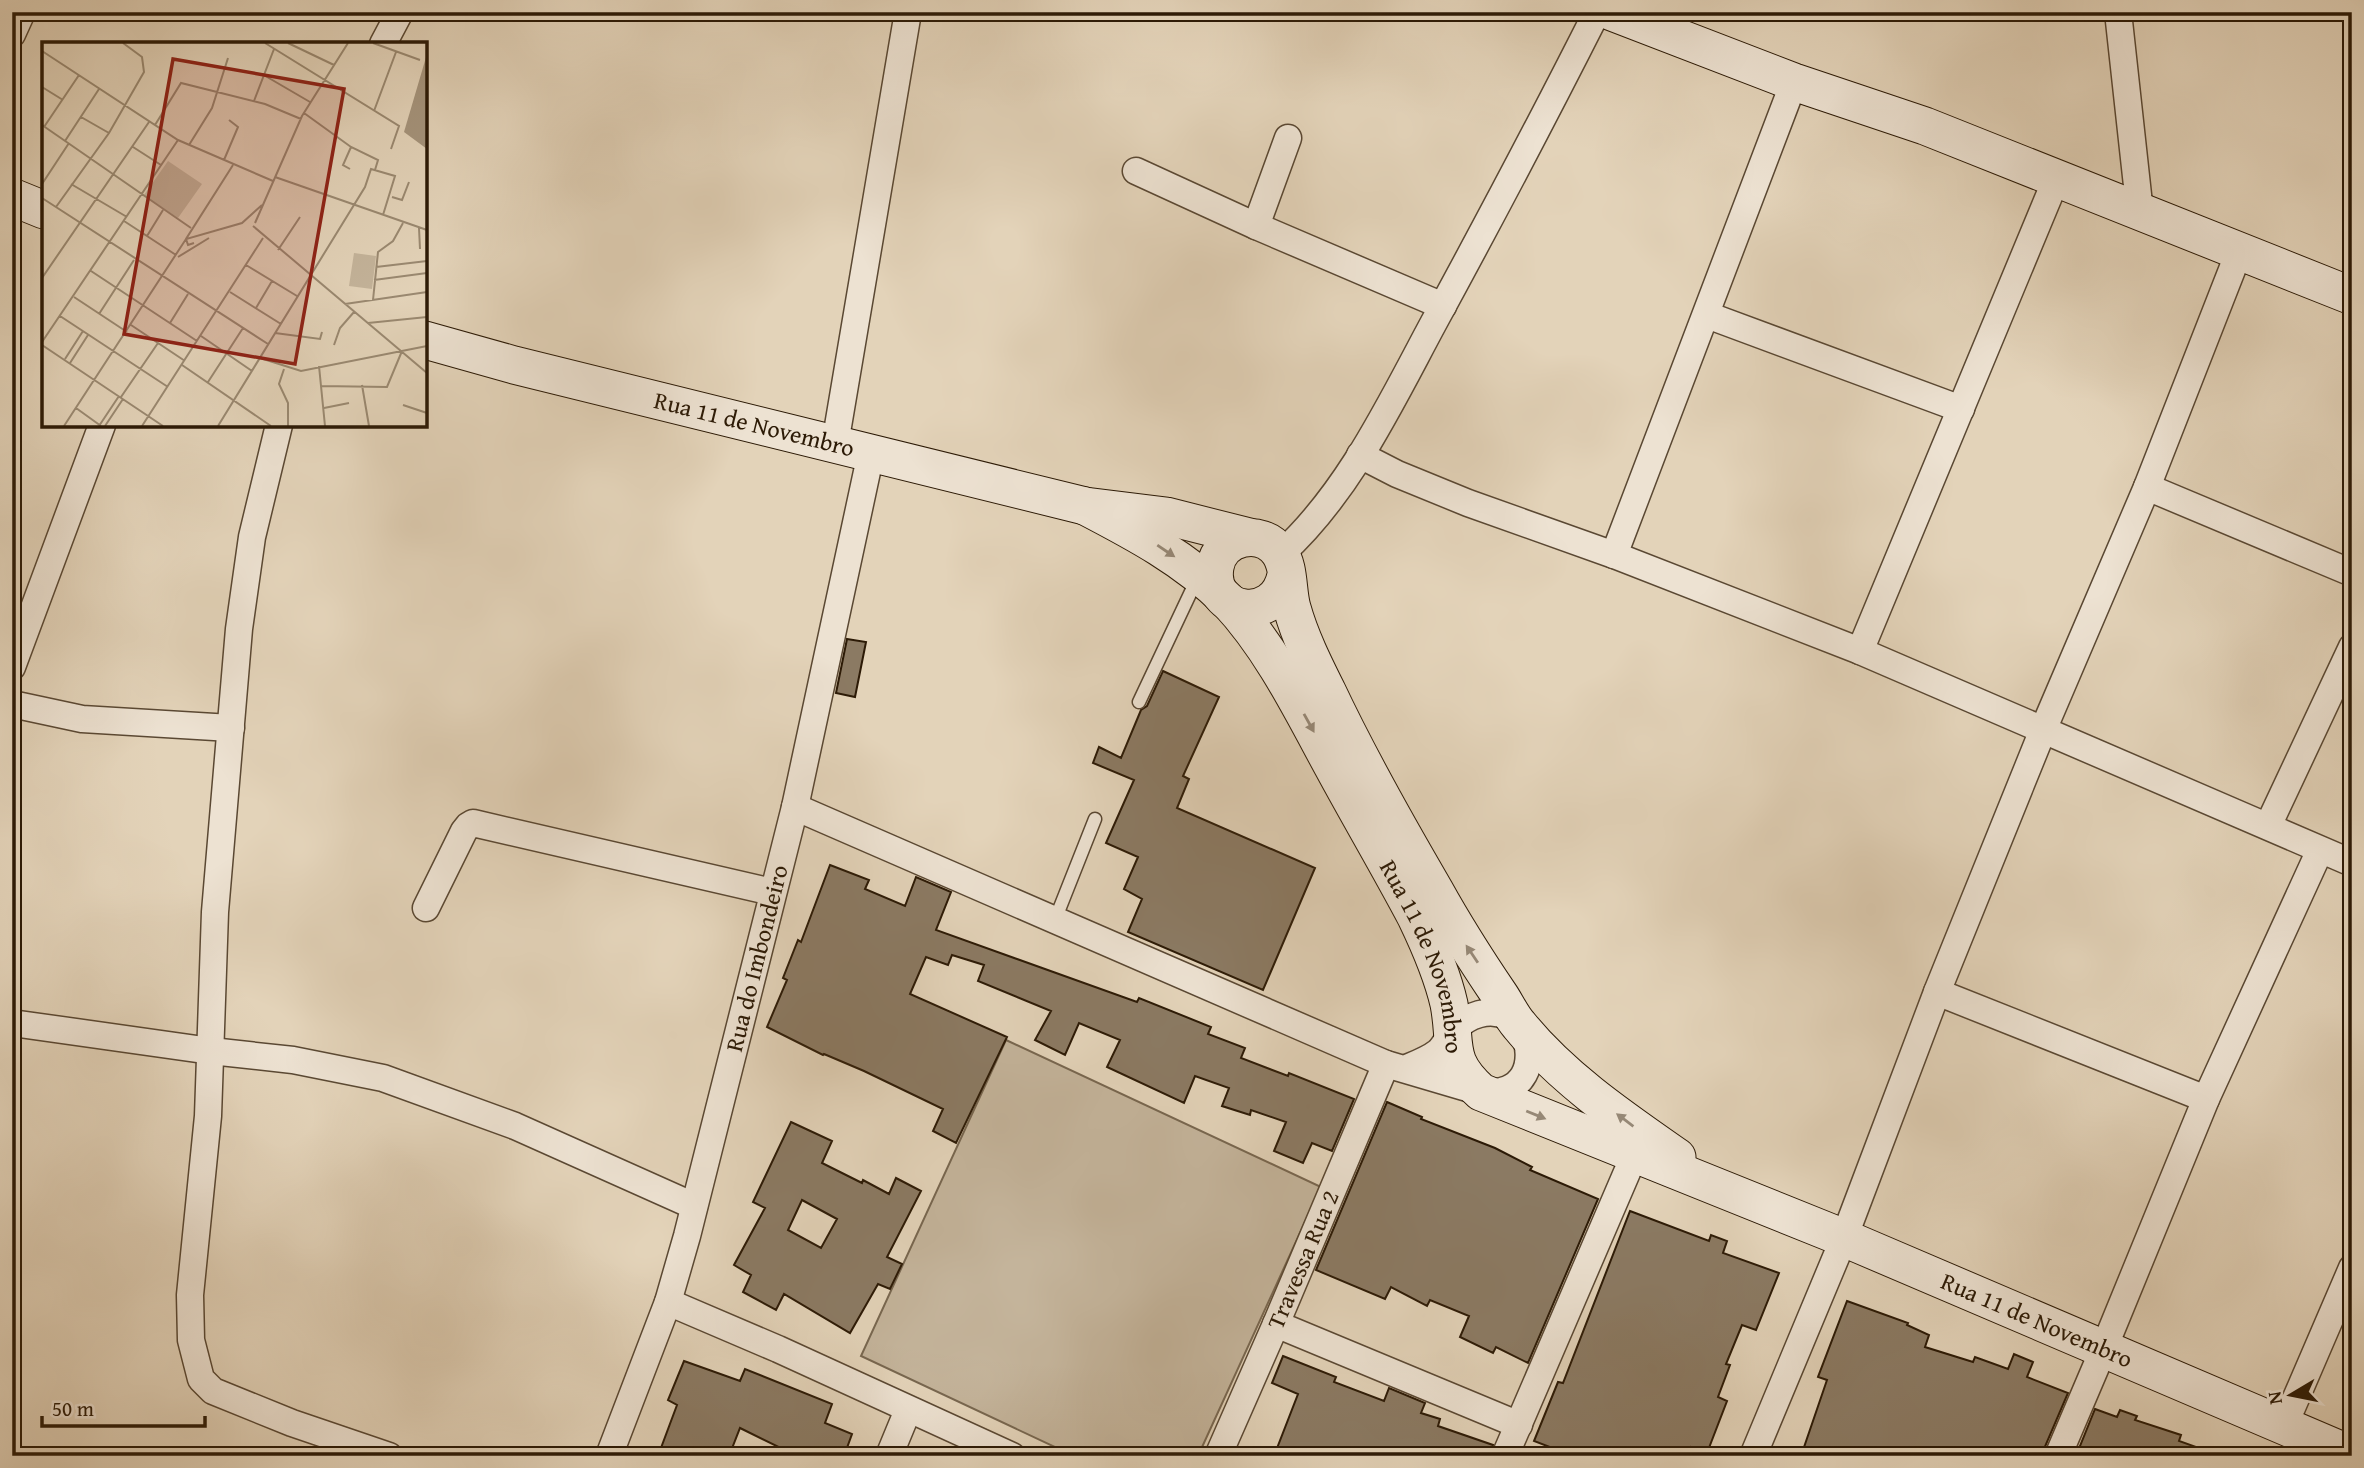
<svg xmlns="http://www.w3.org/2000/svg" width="2364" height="1468" font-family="'Gentium Book Plus',serif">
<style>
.green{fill:#c4b49b;stroke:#786750;stroke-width:2}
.building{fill:#8b7a63;stroke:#2c1a06;stroke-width:2;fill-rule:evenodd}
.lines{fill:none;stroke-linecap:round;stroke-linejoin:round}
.lane-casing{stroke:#5a4833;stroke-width:15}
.street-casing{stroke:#5a4833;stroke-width:29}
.secondary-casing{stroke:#2c1a06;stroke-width:39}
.lane{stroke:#ede2d2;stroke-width:12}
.street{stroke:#ede2d2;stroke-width:26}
.secondary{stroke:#ede2d2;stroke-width:37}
.oneway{fill:#968876}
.labels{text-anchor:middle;stroke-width:6;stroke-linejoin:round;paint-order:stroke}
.street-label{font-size:24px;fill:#2c1a06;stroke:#ede2d2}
.inset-road{fill:none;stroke:#9a8971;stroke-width:2}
.view{fill:#8f2418;fill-opacity:0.15;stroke:#8f2418;stroke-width:3.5}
.inset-edge{fill:none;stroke:#2c1a06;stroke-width:3.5}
</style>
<rect width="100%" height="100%" fill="#e3d3b9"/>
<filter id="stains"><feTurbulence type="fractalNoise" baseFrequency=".00286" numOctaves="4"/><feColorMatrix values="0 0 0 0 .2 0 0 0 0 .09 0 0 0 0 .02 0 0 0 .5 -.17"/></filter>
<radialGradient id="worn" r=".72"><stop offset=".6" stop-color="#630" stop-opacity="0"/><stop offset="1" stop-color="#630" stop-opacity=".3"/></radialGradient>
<path class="green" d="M1006 1040 1321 1187 1198 1456H1074L861 1356Z"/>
<path class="building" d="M847 639 866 642 855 697 836 693Z
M1163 671 1219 697 1183 776 1189 779 1177 808 1315 868 1263 990 1128 932 1142 899 1124 889 1138 857 1106 843 1134 780 1093 763 1099 747 1121 758 1141 710 1147 706Z
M830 865 869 880 865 889 905 906 916 877 951 892 936 930 1137 1002 1139 998 1211 1027 1208 1034 1245 1048 1241 1058 1288 1076 1289 1073 1354 1099 1332 1151 1312 1143 1303 1163 1274 1151 1286 1122 1251 1110 1250 1115 1222 1106 1229 1088 1195 1076 1184 1103 1107 1067 1120 1040 1079 1023 1065 1055 1035 1040 1051 1011 978 981 984 965 952 955 948 965 926 957 910 994 1007 1037 956 1143 933 1131 943 1109 864 1071 824 1054 823 1055 767 1027 787 980 783 978 798 940 801 942Z
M1387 1102 1422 1117 1421 1119 1495 1148 1532 1167 1530 1170 1598 1199 1528 1363 1496 1347 1493 1353 1460 1337 1469 1316 1430 1300 1427 1306 1391 1287 1385 1299 1316 1270Z
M791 1122 832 1141 822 1163 862 1183 863 1180 889 1194 896 1178 921 1191 887 1257 902 1264 890 1289 878 1284 850 1333 784 1294 776 1310 743 1292 751 1275 734 1265 765 1208 753 1202ZM802 1200 837 1219 821 1248 788 1230Z
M1630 1211 1709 1241 1711 1235 1727 1241 1723 1253 1779 1273 1756 1330 1742 1325 1726 1364 1730 1365 1718 1397 1727 1401 1707 1453 1691 1447 1688 1456H1573L1534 1441 1558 1382 1563 1383Z
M1847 1301 1908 1323 1907 1325 1929 1335 1925 1347 1973 1362 1975 1357 2008 1369 2014 1354 2033 1362 2027 1377 2068 1393 2041 1456H1801L1827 1380 1818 1377Z
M1283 1356 1336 1377 1334 1382 1384 1401 1389 1388 1425 1403 1421 1413 1440 1419 1438 1426 1493 1445 1490 1456H1274L1298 1394 1272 1383Z
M684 1361 740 1381 745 1369 832 1404 825 1423 852 1434 844 1456H797L740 1428 729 1456H658L677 1405 668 1400Z
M2095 1409 2117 1417 2120 1410 2137 1416 2135 1420 2181 1435 2179 1441 2213 1453 2212 1456H2076Z"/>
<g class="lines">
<defs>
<path id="lane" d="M1139 702 1197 579
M1055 920 1095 819"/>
<g id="street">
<path d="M2118 12 2140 213"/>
<path d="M12 34 22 12"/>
<path d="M383 44 400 12"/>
<path d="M1136 171 1256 226 1443 306"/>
<path d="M1256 226 1288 138"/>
<path d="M1707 315 1961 409"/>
<path d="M279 425 252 537 239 629 215 912 208 1116 190 1295 191 1340 201 1379 213 1391 292 1423 389 1456"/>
<path d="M835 444 908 12"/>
<path d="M1360 455 1397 474 1468 503 1614 555 1860 651 2352 863"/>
<path d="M2147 487 2352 573"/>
<path d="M1281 554C1349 492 1390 404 1433 324 1489 221 1544 117 1597 12"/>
<path d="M1614 555 1794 82"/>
<path d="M1860 651 2057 177"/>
<path d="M12 667 102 425"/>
<path d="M12 704 82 719 231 728"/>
<path d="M795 807 1386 1064 1481 1092C1490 1093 1499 1093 1508 1089 1537 1076 1534 1032 1508 1017 1490 1007 1467 1015 1454 1030 1448 1037 1445 1046 1438 1052 1428 1060 1416 1064 1404 1069"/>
<path d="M2268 826 2352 647"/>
<path d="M426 908 464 831 468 826 473 823 772 892"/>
<path d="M1937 992 2206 1099"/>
<path d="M12 1023 211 1051 293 1060 383 1078 515 1126 694 1206"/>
<path d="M668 1302 778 1349 1012 1456"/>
<path d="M1276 1324 1519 1425"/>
<path d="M2284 1426 2352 1268"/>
<path id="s1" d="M609 1456 668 1302 687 1236 795 807 871 453"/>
<path d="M889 1456 908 1410"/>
<path id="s2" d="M1218 1456 1276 1324 1386 1064"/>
<path d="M1505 1456 1634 1156"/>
<path d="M1753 1456 1844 1238 1937 992 2043 730 2147 487 2239 252"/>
<path d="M2058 1456 2104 1348 2206 1099 2320 850"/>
</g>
<g id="secondary">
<path d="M1612 12 1794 82 1925 126 2352 296"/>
<path d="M12 197 44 210"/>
<path id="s3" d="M425 340 514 365 1085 506 1166 516 1249 537"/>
<path id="s4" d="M1085 506C1135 532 1186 559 1227 600 1272 648 1302 710 1333 767 1360 817 1389 866 1416 917 1429 944 1442 973 1449 1004 1457 1045 1445 1060 1481 1092L1844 1238 2352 1455"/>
<path d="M1286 575C1276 626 1207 614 1215 567 1220 536 1261 527 1279 552 1290 567 1287 591 1292 608 1300 637 1314 665 1327 691 1359 759 1397 826 1435 891 1455 927 1476 960 1499 994 1506 1004 1511 1016 1519 1025 1562 1078 1621 1118 1677 1157"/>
</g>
</defs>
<use href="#lane" class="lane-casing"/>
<use href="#street" class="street-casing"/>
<use href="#secondary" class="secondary-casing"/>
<use href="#lane" class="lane"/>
<use href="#street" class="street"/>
<use href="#secondary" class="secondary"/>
</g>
<defs><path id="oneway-solid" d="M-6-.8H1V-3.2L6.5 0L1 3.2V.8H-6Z" transform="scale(1.75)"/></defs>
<g class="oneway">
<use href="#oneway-solid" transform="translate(1166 551) rotate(34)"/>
<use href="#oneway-solid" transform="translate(1309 723) rotate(61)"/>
<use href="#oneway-solid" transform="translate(1472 954) rotate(-124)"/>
<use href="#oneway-solid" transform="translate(1536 1115) rotate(22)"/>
<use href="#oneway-solid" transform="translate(1625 1120) rotate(-143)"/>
</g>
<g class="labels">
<g class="street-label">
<text dy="8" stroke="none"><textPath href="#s3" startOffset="340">Rua 11 de Novembro</textPath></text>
<text dy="8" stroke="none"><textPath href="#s4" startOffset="581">Rua 11 de Novembro</textPath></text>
<text dy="8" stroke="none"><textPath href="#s1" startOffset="520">Rua do Imbondeiro</textPath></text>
<text dy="8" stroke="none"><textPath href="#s2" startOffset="214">Travessa Rua 2</textPath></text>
<text dy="8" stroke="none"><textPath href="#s4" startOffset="1332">Rua 11 de Novembro</textPath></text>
</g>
</g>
<g transform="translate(42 42)">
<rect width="385" height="385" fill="#e3d3b9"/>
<path d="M126 119 160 142 136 176 102 153ZM312 211 334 214 330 247 307 244Z" fill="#c4b49b"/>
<path d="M385 12V107L362 90Z" fill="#a5947c"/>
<path class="inset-road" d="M223 1 357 84 349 107M246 1 292 23M331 1 378 18M0 9 136 98 231 139M220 32 268 60M0 45 21 58M212 59 232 7M332 69 354 10M262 71 309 105 336 118 333 128M39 75 67 91M0 83 149 186M113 83 139 41 223 62 259 77M2 85 37 33M23 99 57 47M147 103 170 66 186 16M91 105 119 123M182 118 196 85 187 78M308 127 301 123 309 105M233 135 385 188M0 142 27 101M29 142 85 175M350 155 360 158 367 140M0 156 226 302M14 165 67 91 102 30 100 15 81 1M82 179 134 213M213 181 260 74 306 1M211 184 385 331M377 186 378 207M105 194 121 168M152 201 146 203 144 197 191 123M236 208 258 175M136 215 167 196M204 223 255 254M334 225 385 219M49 229 155 299M0 236 107 80M332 238 385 231M188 250 239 282M32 255 85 290M331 258 336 210 351 199 361 181M303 262 385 250M214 266 230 239M57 272 92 218M18 274 126 345M128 281 146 252M326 281 385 275M89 283 143 319M233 291 278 297 280 290M159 294 210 329M0 300 136 98M0 303 121 384M292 303 298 286 312 270M218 316 259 329 385 304M23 317 41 289M28 321 46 293M140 323 229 384M277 324 283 384M242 327 237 342 246 361V384M166 340 201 286M320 343 327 384M279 344 345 345 360 309M79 355 116 301M361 363 385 371M34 366 59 384M282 366 307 361M22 384 144 197 200 181 220 163M57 384 77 354M63 384 81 357M100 384 221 196M176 384 323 145 329 127 353 134 341 173"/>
<path class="view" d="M131 17 302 47 253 322 82 292Z"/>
<rect width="385" height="385" class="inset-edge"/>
</g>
<rect width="2364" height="1468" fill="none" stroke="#e3d3b9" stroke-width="42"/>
<rect x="14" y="14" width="2336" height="1440" fill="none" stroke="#2c1a06" stroke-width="3.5"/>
<rect x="21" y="21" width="2322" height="1426" fill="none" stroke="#2c1a06" stroke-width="2"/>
<g transform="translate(2291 1395) rotate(260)" stroke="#ede2d2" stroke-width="5" paint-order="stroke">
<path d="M0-5L12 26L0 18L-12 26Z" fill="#2c1a06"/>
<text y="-10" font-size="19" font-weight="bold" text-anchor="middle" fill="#2c1a06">N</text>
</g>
<path d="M42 1416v10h163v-10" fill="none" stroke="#2c1a06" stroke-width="3.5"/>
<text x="52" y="1416" font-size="21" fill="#2c1a06" stroke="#ede2d2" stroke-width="5" paint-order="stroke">50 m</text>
<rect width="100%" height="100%" filter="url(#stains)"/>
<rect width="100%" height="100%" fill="url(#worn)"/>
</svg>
